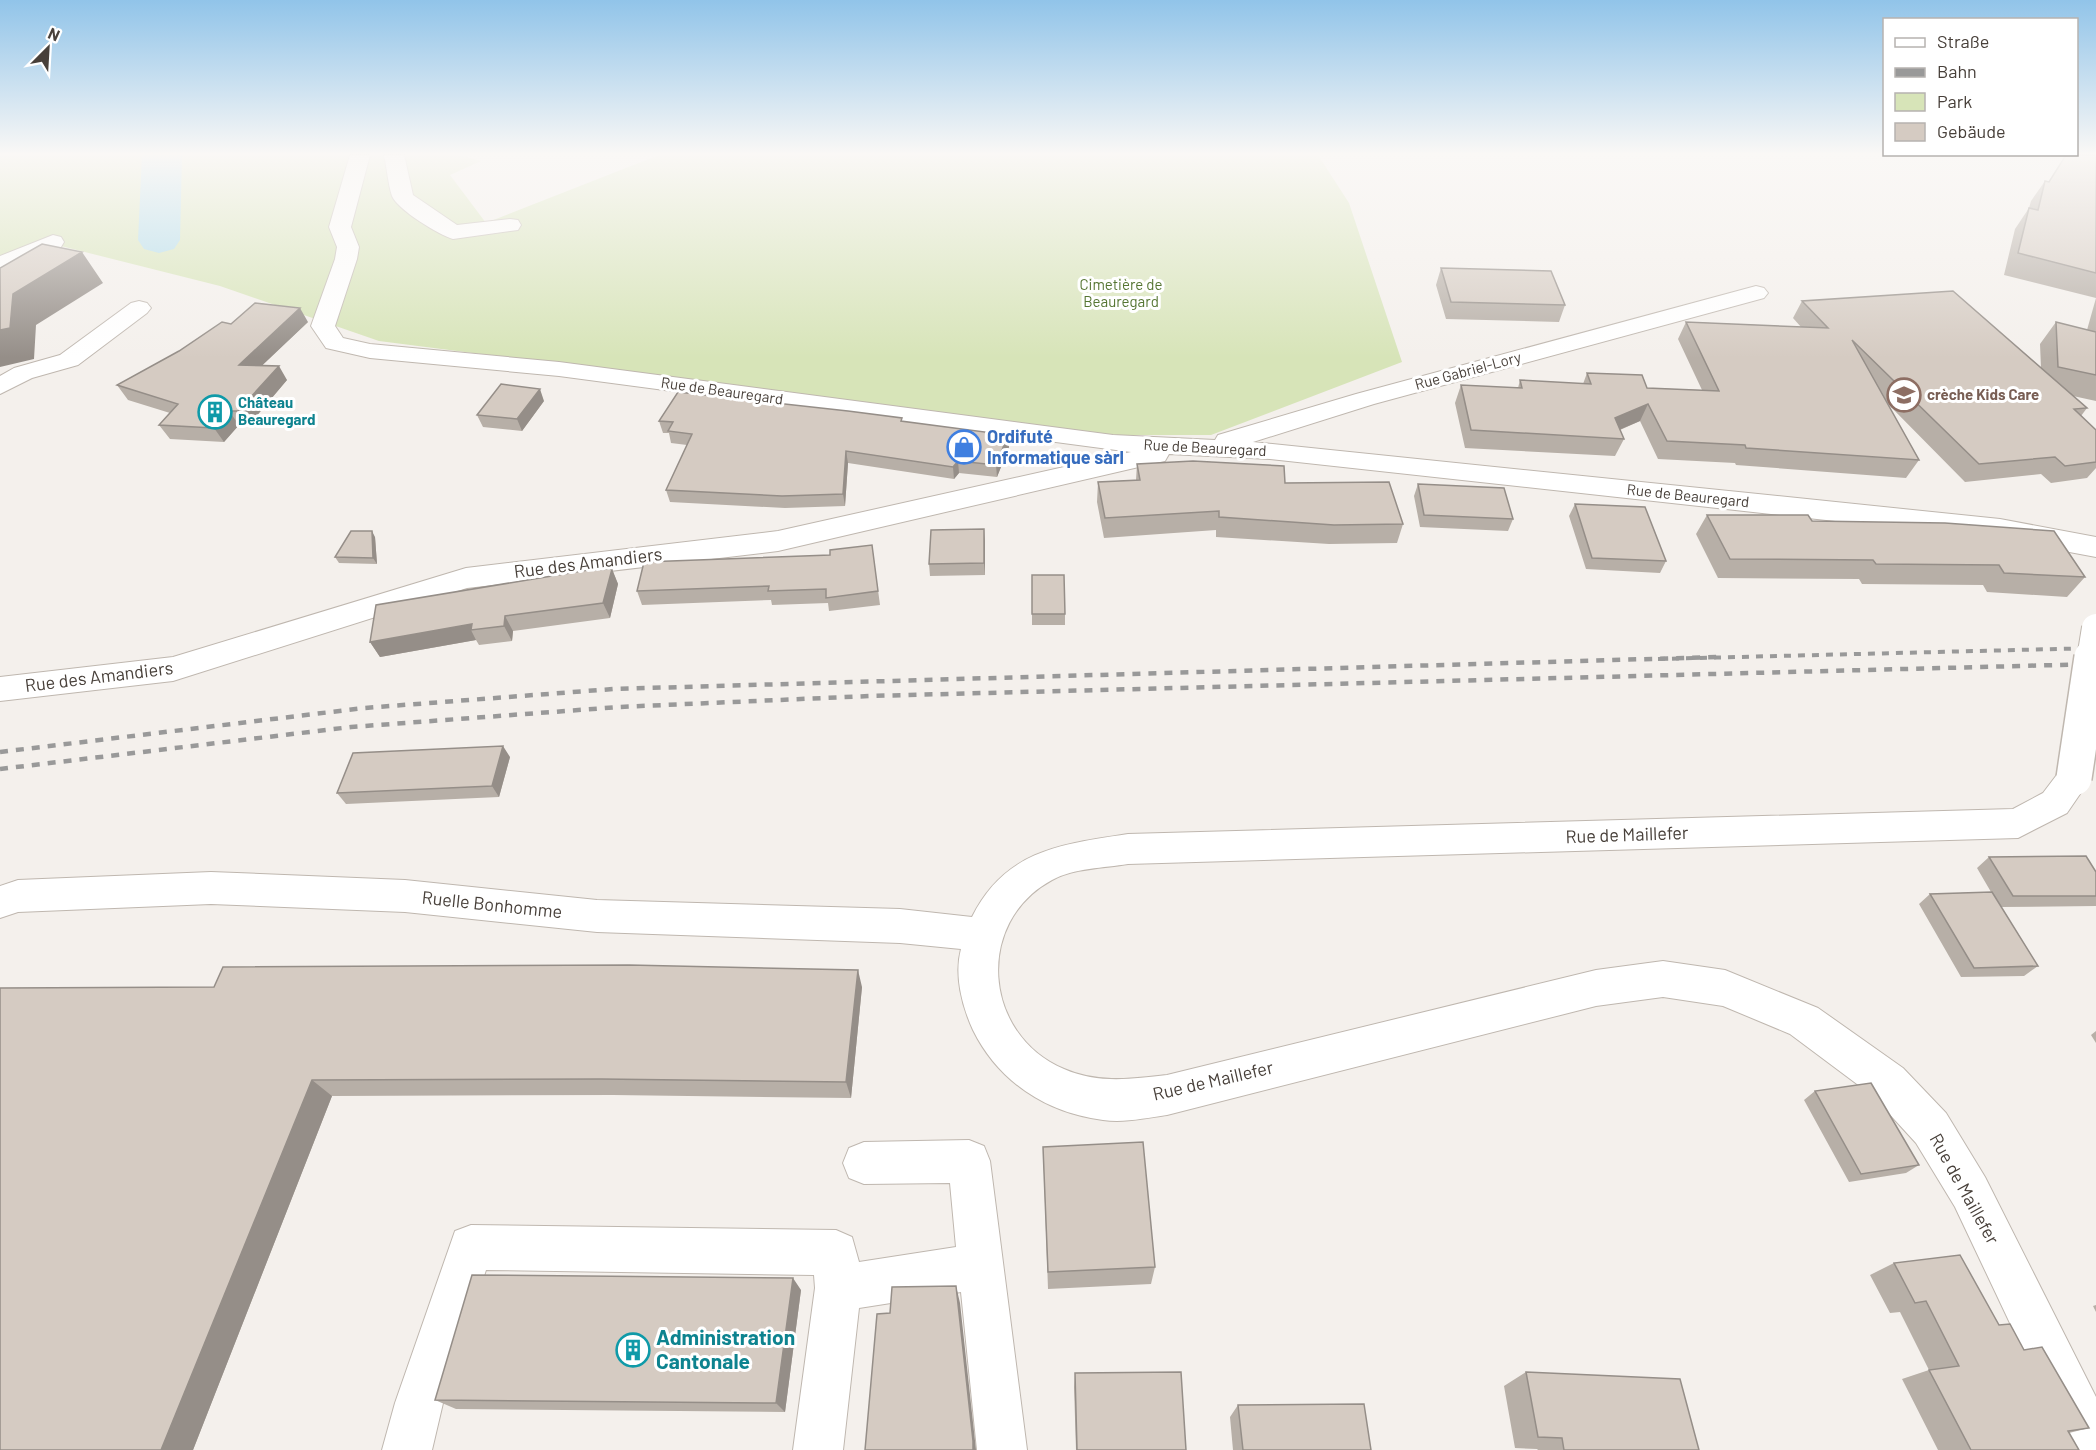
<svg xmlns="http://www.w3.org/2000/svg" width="2096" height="1450" font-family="Barlow,sans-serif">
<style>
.green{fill:#d7e4b8}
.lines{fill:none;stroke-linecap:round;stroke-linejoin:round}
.river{fill:#aedbeb;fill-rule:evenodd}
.minor-casing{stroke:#bfb7af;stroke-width:2}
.minor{fill:#fff;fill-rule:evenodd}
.rail-far1{stroke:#999;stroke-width:4;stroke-dasharray:7 7;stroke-linecap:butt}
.rail{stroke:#999;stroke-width:4.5;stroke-dasharray:8 8;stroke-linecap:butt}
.minor-bridge-far1-casing{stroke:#bfb7af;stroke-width:30;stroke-linecap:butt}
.minor-bridge-casing{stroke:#bfb7af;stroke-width:38;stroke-linecap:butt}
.minor-bridge-far1{stroke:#fff;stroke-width:28}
.minor-bridge{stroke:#fff;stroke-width:35}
.wall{fill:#b7afa7}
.shaded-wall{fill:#958e88}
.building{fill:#d5cbc2;stroke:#958e88;stroke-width:1.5}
.labels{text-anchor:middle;stroke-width:6;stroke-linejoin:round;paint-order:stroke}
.far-park-label{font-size:15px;fill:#557532;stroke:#fff}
.far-street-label{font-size:15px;fill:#48403a;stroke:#fff}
.far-education-label{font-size:15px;font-weight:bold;fill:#785e54;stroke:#fff;text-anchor:start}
.far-culture-label{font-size:15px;font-weight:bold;fill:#0d838f;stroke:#fff;text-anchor:start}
.shop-label{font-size:18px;font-weight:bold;fill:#366cbe;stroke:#fff;text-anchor:start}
.street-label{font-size:18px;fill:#48403a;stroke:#fff}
.near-culture-label{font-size:21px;font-weight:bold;fill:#0d838f;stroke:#fff;text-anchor:start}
</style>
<rect width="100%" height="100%" fill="#f4f0ec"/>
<path class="green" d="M0 155H459L481 161 450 175 486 223 659 155H1318L1349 203 1402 362 1211 435H1117L379 341 220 286 53 244 0 264Z"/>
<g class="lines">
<path class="river" d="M142 155H182L180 240 174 249 159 253 144 249 138 240Z"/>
<defs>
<path id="minor" d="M350 155H370L351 227 359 247 357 259 335 326 343 338 370 344 559 362 1113 435 1215 440 1218 435 1356 394 1756 286 1764 288 1768 293 1764 298 1374 404 1253 442 2000 519 2096 537V557L2000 539 1270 459 1169 454 1165 461 1156 463 778 551 467 588 173 681 0 701V677L173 657 466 568 778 531 1131 452 559 376 370 358 326 348 311 326 335 259 337 247 329 227Z
M384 155H404L413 195 457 225 510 219 518 220 521 225 518 230 510 231 453 239C439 235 398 210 392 196 388 184 387 168 384 155Z
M53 235 61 237 64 242 61 247 0 271V256Z
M139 301 147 303 151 308 147 313 78 365 32 378 0 394V376L14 368 60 355 131 303Z
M2074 764 2086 768 2091 778 2067 813 2018 838 1128 864C1104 868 1074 868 1052 880 974 922 983 1035 1064 1069 1098 1084 1131 1079 1167 1075L1596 970 1663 961 1725 970 1818 1008 1903 1068 1946 1113 1985 1177 2096 1397V1450H2070L1955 1207 1916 1143 1873 1096 1790 1034 1723 1006 1663 997 1596 1006 1167 1115C1146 1118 1124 1123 1103 1120 1046 1113 998 1081 973 1030 962 1006 954 975 961 949L900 943 597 932 405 912 211 904 18 912 0 918V886L18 880 211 872 405 880 597 900 900 909 972 917C1005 850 1062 844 1128 834L2013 809 2043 793 2062 768Z
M969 1140 984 1146 990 1161 1027 1450H977L961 1292 859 1308 843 1450H793L815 1288 814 1275 486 1270 443 1403 432 1450H382L395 1403 455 1231 471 1225 836 1230 852 1237 859 1262 956 1247 950 1183 864 1184 849 1178 843 1163 849 1148 864 1142Z"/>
</defs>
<use href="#minor" class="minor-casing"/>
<use href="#minor" class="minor"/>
<path class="rail-far1" d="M1658 659 2096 648"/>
<path class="rail" d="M0 752 364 708 613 689 1718 657
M0 769 351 727 619 707 870 696 2096 664"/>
<defs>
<path id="minor-bridge-far1" d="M2091 659 2096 628"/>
<path id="minor-bridge" d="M2074 778 2092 657"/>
</defs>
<use href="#minor-bridge-far1" class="minor-bridge-far1-casing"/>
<use href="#minor-bridge" class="minor-bridge-casing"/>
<use href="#minor-bridge-far1" class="minor-bridge-far1"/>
<use href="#minor-bridge" class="minor-bridge"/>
</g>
<path class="wall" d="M2096 155V401L2073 396 2087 408 2081 416 2096 430V468L2087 478 2051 483 2041 474 1965 482 1887 403 1919 460 1906 478 1736 465 1735 463 1658 459 1640 421 1620 430 1624 439 1615 456 1465 448 1455 403 1461 385 1518 388 1520 380 1583 384 1587 373 1647 388 1702 390 1678 339 1686 322 1801 327 1793 318 1802 301 2041 368 2040 344 2056 322 2087 330 2096 298 2004 275 2015 229 2029 208 2031 201 2045 181 2049 182Z
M1441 268 1565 305 1559 322 1446 319 1436 285Z
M308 322 262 365 287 380 248 426 239 425 224 442 170 439 159 425 170 413 128 400 117 385 231 324Z
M544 401 522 431 483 427 477 415Z
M659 421H902L1009 447 997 477 959 473 954 479 848 463 845 506 785 508 670 502 666 490 687 445 671 443 669 433H663Z
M1137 464 1285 483 1403 524 1397 543 1329 544 1216 537V530L1104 538 1097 502 1098 482 1136 480Z
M1418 484 1513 519 1508 531 1420 527 1414 496Z
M1575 504 1666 561 1660 573 1586 569 1569 516Z
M1707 515 1812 521 2085 577 2067 597 1987 592 1983 585 1862 584 1859 579 1718 578 1696 534Z
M375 537 377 564 339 563 335 557Z
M985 541V575L930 576 929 564Z
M872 545 880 605 829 611 828 603 772 605 771 600 642 605 637 591 830 555Z
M612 569 618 584 610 618 513 631 512 641 479 645 476 640 380 657 370 642Z
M1032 575 1065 614V625H1032Z
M510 757 499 797 346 804 337 793Z
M1989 857 2096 872V906L2001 907 2038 966 2024 976 1961 977 1919 904 1930 894 1991 892 1977 868Z
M862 987 851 1098 613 1095 332 1096 193 1450H0V988Z
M2096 1031V1043L2091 1035Z
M1815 1091 1919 1165 1906 1173 1849 1182 1804 1100Z
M1043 1147 1155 1267 1151 1284 1048 1289Z
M1894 1263 1999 1325 2024 1350 2089 1428 2069 1433 2079 1450H1938L1902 1379 1929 1370 1900 1312 1890 1313 1870 1275Z
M801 1290 785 1412 456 1409 435 1400Z
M2096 1305V1312L2093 1306Z
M1526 1372 1699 1450H1538L1537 1449 1515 1448 1504 1386Z
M1075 1373 1186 1450H1076L1074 1387Z
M1238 1405 1371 1450H1233L1230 1417Z"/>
<path class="shaded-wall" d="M82 252 103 283 36 325 34 359 0 367V330L13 294Z
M300 308 308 322 248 379 239 365Z
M279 366 287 380 248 426 238 411Z
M540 389 544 401 522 431 517 419Z
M1648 404 1640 421 1607 435 1615 418Z
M229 411 239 425 224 442 214 428Z
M1008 435 1009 447 997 477 996 465Z
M846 451 848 463 845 506 843 494Z
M958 461 959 473 954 479 953 467Z
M984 529 985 541V575L984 563Z
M372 531 375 537 377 564 373 558Z
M612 569 618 584 610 618 603 603Z
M505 616 513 631 512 641 504 626Z
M472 624 471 630 476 640 380 657 370 642Z
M503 746 510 757 499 797 492 786Z
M858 970 862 987 851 1098 846 1082Z
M312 1080 332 1096 193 1450H161Z
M793 1278 801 1290 785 1412 776 1403Z
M956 1286 960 1303 976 1450H973Z"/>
<path class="building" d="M2066 155H2096V273L2018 253 2029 208 2038 210 2045 181 2049 182Z
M42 244 82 252 13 294 10 328 0 330V268Z
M1441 268 1551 271 1565 305 1451 302Z
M1953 291 2087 408 2074 409 2096 430V462L2065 466 2055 457 1979 464 1852 340 1919 460 1746 448 1745 445 1667 441 1648 404 1615 418 1624 439 1471 430 1461 385 1522 388 1520 380 1591 384 1587 373 1642 375 1647 388 1719 391 1686 322 1828 328 1802 301Z
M255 303 300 308 239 365 279 366 238 411H229L214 428 159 425 178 404 117 385 179 351 222 322 231 324Z
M2056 322 2096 332V375L2058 367Z
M501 384 540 389 517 419 477 415Z
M678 392 848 411 902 418 901 421 1008 435 996 465 958 461 953 467 846 451 843 494 782 496 666 490 692 434 668 431 673 422 659 421Z
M1193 461 1284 466 1285 483 1389 482 1403 524 1334 525 1219 517V511L1105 518 1098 482 1140 480 1137 464Z
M1418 484 1504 488 1513 519 1424 515Z
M1575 504 1645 507 1666 561 1592 558Z
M1707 515H1808L1812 521 1945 523 2054 531 2085 577 2004 573 1999 565 1876 564 1873 560 1730 559Z
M984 529V563L929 564 931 530Z
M351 531H372L373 558 335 557Z
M872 545 878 591 826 598V589L768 591 769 586 637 591 644 562 830 555V550Z
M612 569 603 603 505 616 504 626 471 630 472 624 370 642 376 605 588 570Z
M1032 575H1064L1065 614H1032Z
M503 746 492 786 337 793 353 753Z
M2086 856 2096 872V896H2013L1989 857Z
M1992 892 2038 966 1974 968 1930 894Z
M629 965 858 970 846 1082 601 1079 312 1080 161 1450H0V988L214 987 223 967Z
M1871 1083 1919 1165 1861 1174 1815 1091Z
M1143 1142 1155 1267 1048 1272 1043 1147Z
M1960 1255 1999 1325 2010 1324 2024 1350 2042 1347 2089 1428 2068 1431 2079 1450H1971L1929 1370 1959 1366 1926 1301 1915 1303 1894 1263Z
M472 1275 793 1278 776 1403 435 1400Z
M956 1286 973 1441V1450H865L877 1314 890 1313 892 1287Z
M1181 1372 1186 1450H1077L1075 1373Z
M1526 1372 1680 1379 1699 1450H1564L1562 1438 1538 1437Z
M1364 1404 1371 1450H1243L1238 1405Z"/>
<linearGradient id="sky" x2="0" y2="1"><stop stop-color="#91c4e9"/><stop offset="0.43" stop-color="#faf8f6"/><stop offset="1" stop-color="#faf8f6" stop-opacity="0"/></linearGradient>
<rect width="2096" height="358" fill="url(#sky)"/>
<defs>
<symbol id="school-ring" viewBox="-11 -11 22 22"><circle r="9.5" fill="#fff" stroke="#8d6e63" stroke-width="1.5"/><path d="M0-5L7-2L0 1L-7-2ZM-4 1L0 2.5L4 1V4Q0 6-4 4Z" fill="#8d6e63"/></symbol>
<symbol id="building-ring" viewBox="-11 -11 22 22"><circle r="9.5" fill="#fff" stroke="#0f9aa8" stroke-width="1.5"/><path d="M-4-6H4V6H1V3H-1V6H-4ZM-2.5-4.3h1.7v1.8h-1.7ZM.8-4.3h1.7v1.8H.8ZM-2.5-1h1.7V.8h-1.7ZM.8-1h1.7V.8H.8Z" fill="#0f9aa8"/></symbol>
<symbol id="shop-ring" viewBox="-11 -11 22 22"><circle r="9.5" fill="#fff" stroke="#3f7fe0" stroke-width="1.5"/><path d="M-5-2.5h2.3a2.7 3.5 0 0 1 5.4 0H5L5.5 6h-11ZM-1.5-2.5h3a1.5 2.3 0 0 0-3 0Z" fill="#3f7fe0"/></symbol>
</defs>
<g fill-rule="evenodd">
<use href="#school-ring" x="1885" y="376" width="38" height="38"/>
<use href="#building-ring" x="196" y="393" width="38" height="38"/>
<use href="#shop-ring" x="945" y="428" width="38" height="38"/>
<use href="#building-ring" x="614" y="1331" width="38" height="38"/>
</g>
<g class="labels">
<g class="far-park-label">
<text x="1121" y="290">Cimetière de<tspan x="1121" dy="17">Beauregard</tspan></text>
</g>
<g class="far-street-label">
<text transform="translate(1468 371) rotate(-15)" y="5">Rue Gabriel-Lory</text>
<text transform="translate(722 391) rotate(8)" y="5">Rue de Beauregard</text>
<text transform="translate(1205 448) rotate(3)" y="5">Rue de Beauregard</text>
<text transform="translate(1688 496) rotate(6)" y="5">Rue de Beauregard</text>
</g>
<g class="far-education-label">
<text x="1927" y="400">crèche Kids Care</text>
</g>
<g class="far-culture-label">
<text x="238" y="408">Château<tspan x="238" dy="17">Beauregard</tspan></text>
</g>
<g class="shop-label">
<text x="987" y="443">Ordifuté<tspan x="987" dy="21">Informatique sàrl</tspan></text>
</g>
<g class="street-label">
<text transform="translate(588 563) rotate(-7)" y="6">Rue des Amandiers</text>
<text transform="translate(99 677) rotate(-7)" y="6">Rue des Amandiers</text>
<text transform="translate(1627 835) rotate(-2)" y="6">Rue de Maillefer</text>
<text transform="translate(492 905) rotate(6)" y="6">Ruelle Bonhomme</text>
<text transform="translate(1213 1081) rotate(-13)" y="6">Rue de Maillefer</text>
<text transform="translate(1964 1189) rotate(61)" y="6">Rue de Maillefer</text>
</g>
<g class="near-culture-label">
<text x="656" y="1345">Administration<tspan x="656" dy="24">Cantonale</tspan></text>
</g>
</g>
<rect x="1883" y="18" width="195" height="138" fill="#ffffff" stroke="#b6b3b0" stroke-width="1.5"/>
<rect x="1895" y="38" width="30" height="9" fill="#ffffff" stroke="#b6b3b0" stroke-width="1.5"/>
<text x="1937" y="48" font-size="18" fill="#48403a">Straße</text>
<rect x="1895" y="68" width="30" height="9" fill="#999999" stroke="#b6b3b0" stroke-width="1.5"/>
<text x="1937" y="78" font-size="18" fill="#48403a">Bahn</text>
<rect x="1895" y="93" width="30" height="18" fill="#d7e4b8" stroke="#b6b3b0" stroke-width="1.5"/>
<text x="1937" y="108" font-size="18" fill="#48403a">Park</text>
<rect x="1895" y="123" width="30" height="18" fill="#d5cbc2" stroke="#b6b3b0" stroke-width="1.5"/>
<text x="1937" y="138" font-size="18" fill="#48403a">Gebäude</text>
<g transform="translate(48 48) rotate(24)" stroke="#ffffff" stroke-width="4.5" paint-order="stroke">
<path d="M0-4.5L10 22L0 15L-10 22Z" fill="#48403a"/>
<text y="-9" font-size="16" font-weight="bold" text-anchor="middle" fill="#48403a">N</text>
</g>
</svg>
